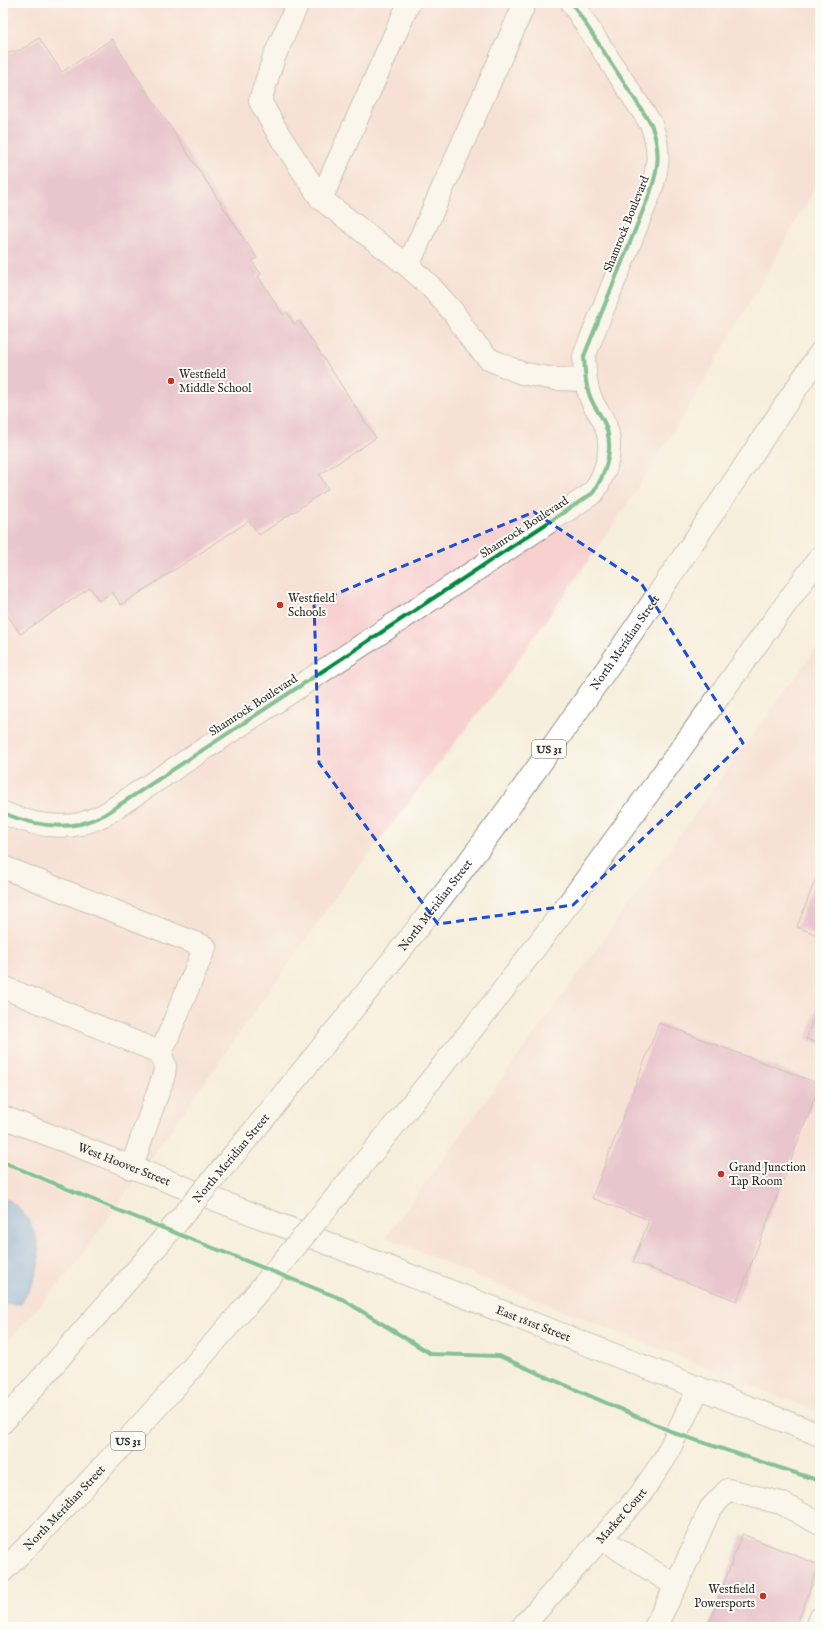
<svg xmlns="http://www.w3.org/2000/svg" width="823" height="1630" font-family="'IM FELL English',serif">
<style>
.built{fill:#f7d0cf}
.water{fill:#6aa1d8;stroke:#4a6682}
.building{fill:#d793bc}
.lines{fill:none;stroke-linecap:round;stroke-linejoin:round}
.minor-casing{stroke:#918d84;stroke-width:24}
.highway-casing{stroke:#918d84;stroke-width:24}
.minor{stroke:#fff;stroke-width:22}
.highway{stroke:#fff;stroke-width:22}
.highway-bridge-casing{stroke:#918d84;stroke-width:24;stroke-linecap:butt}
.highway-bridge{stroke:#fff;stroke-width:22}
.cycleway-casing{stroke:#fdfcf7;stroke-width:6}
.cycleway{stroke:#00873e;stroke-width:4}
.marked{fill:none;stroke:#1d4ed8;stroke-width:3;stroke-dasharray:8 5;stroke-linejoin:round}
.poi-dot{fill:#c8321e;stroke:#fdfcf7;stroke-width:1.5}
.labels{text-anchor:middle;stroke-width:4;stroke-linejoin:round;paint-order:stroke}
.shield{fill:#fdfcf7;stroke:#6a6a68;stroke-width:1}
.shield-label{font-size:11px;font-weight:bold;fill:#2b2b2b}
.street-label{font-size:12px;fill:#2b2b2b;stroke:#fdfcf7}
.poi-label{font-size:12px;fill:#2b2b2b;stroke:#fdfcf7;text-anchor:start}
</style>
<rect width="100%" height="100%" fill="#fdfcf7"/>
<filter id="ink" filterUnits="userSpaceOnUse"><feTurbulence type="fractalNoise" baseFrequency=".025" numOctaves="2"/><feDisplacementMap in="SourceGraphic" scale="8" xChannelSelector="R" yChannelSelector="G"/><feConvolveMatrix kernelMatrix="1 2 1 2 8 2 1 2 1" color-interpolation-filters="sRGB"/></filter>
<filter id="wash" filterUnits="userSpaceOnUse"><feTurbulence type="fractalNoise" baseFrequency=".012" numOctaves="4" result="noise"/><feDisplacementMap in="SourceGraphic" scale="16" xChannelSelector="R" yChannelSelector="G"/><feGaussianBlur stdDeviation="0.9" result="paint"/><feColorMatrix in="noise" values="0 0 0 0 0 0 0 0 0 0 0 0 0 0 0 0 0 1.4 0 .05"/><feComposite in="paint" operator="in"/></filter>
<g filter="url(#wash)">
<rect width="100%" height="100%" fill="#f7efdd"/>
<path class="built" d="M3 3H820V179L751 301 675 430 613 526 501 684 346 883 72 1269 3 1347Z
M820 643V1413L471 1274 386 1237Z"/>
<path class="water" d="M3 1197C32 1211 47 1248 34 1279 31 1287 26 1295 21 1304H9L3 1306Z"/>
<g id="blocks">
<path class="building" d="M39 38 62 72 112 39 257 258 252 261 261 274 258 276 283 315 287 312 294 324 299 321 376 438 319 475 328 489 259 535 249 521 121 605 112 592 99 601 90 588 20 634 3 608V54L21 50Z
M820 868V936L797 927Z
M820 1000V1044L806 1039Z
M659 1023 820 1084 737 1301 633 1262 649 1220 592 1198Z
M742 1534 819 1565 796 1627H708Z"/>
</g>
</g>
<g filter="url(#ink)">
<use href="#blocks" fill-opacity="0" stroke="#918d84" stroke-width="1"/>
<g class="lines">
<defs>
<g id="minor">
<path d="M298 3 274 57 260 101 278 133 321 199 408 266 430 286 454 313 471 339 489 359 521 373 555 379 585 380"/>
<path d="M321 199 409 3"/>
<path d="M408 266 525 3"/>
<path d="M3 813C27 823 54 829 80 824 88 822 96 818 104 815L593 493C607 471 616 446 603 420 600 414 595 408 592 401 585 387 585 371 584 356L650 193C659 167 661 151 651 124L572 3"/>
<path d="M3 867 205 947 161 1053 3 987"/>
<path id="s1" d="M3 1117 820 1435"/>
<path d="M131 1168 164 1075 165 1067 161 1053"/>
<path d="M601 1538 676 1586 710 1509 728 1490 781 1503 820 1524"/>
<path id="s2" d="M522 1627 640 1495 665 1458 698 1389"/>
<path d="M655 1627 676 1586"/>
<path d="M817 1627 820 1618"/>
</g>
<g id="highway">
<path id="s3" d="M256 1128C341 1024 427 920 507 810 615 661 717 507 820 353"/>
<path d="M359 1169 494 1002 566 907 820 557"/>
<path d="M3 1422 142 1264"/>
<path id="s4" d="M3 1571C88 1486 168 1396 247 1305"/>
</g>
</defs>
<use href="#minor" class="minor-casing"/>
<use href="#highway" class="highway-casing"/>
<use href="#minor" class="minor"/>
<use href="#highway" class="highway"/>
<defs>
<path id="highway-bridge" d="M142 1264 256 1128
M247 1305 359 1169"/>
</defs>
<use href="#highway-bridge" class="highway-bridge-casing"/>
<use href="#highway-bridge" class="highway-bridge"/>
<defs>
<path id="cycleway" d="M3 813C27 823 54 829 80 824 88 822 96 818 104 815L593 493C607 471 616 446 603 420 600 414 595 408 592 401 585 387 585 371 584 356L650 193C659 167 661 151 651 124L572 3
M3 1162 120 1211 342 1299 431 1354 499 1356 677 1434 820 1481"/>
</defs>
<use href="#cycleway" class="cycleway-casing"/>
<use href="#cycleway" class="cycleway"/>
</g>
</g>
<path d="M0 0H823V1630H0ZM534 512 641 583 743 743 573 905 438 924 319 763 314 603Z" fill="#f7efdd" fill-opacity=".55" fill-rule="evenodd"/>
<path class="marked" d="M534 512 641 583 743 743 573 905 438 924 319 763 314 603Z"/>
<g class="poi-dot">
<circle cx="171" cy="381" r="4"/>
<circle cx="280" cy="605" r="4"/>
<circle cx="721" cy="1174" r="4"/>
<circle cx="763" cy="1596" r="4"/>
</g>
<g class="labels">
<g class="shield">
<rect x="532" y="740" width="34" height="18" rx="3"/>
<rect x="111" y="1432" width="34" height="18" rx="3"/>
</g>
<g class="shield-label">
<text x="549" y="753">US 31</text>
<text x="128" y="1445">US 31</text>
</g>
<g class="street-label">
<text transform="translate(626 224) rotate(-68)" y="4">Shamrock Boulevard</text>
<text transform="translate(524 527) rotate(-33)" y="4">Shamrock Boulevard</text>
<text dy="4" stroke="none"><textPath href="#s3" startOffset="610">North Meridian Street</textPath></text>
<text transform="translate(253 705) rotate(-33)" y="4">Shamrock Boulevard</text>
<text dy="4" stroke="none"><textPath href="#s3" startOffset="286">North Meridian Street</textPath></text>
<text transform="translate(231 1158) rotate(-50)" y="4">North Meridian Street</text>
<text dy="4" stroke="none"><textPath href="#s1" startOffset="130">West Hoover Street</textPath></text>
<text dy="4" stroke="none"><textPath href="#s1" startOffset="569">East 181st Street</textPath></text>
<text dy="4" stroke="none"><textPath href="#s4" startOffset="88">North Meridian Street</textPath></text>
<text dy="4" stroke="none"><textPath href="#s2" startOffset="149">Market Court</textPath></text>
</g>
<g class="poi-label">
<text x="179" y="378">Westfield<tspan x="179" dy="14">Middle School</tspan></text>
<text x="288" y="602">Westfield<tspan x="288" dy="14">Schools</tspan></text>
<text x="729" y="1171">Grand Junction<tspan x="729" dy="14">Tap Room</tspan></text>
<text x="755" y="1593" text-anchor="end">Westfield<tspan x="755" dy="14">Powersports</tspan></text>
</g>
</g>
<rect width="823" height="1630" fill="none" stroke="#fdfcf7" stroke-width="16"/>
</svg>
